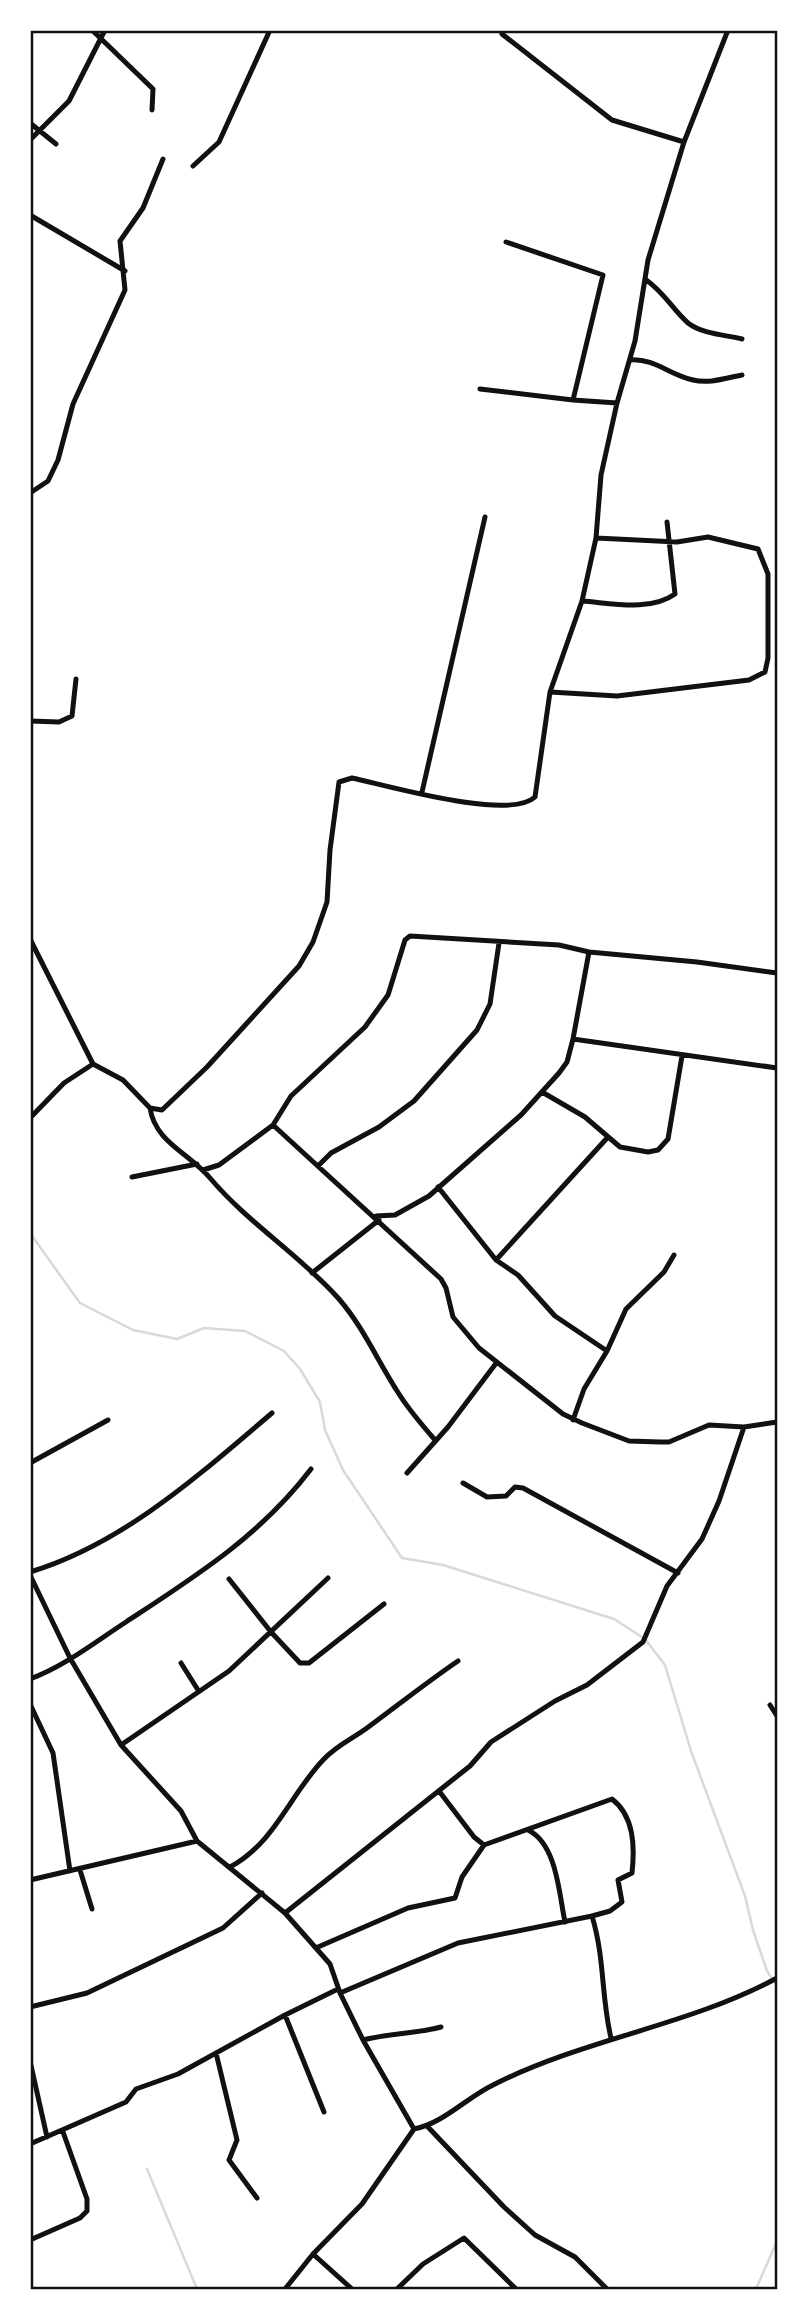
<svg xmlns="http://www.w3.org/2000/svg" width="807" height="2319" font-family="'Source Serif 4',serif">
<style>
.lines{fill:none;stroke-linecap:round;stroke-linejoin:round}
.stream{stroke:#d9d9d9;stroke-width:2.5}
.minor{stroke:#111;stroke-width:5}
.neatline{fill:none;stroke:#111;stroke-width:2.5}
</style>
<rect width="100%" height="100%" fill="#fff"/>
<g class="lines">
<path class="stream" d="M30 1233 80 1303 133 1330 177 1339 204 1328 245 1331 284 1351 300 1369 320 1402 325 1430 343 1470 402 1558 443 1565 614 1619 645 1639 665 1665 691 1751 745 1896 753 1930 767 1971 777 1986
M147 2169 197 2289
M756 2289 777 2241"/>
<path class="minor" d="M92 30 153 89 152 110
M502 34 612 120 684 142
M30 123 56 144
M30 140 69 101 105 30
M193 166 219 142 270 30
M30 215 125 271
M506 242 603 275 573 400 617 403
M645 279C666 294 672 309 688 323 702 334 726 335 742 339
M630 360C654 358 670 375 693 380 709 384 726 378 742 375
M480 389 573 400
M30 493 48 481 58 460 73 404 125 290 120 241 143 208 163 159
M582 601C611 603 650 612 675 594L667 522
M550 692 617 696 749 680 765 672 768 658V574L758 549 708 537 677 542 596 538
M30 721 59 722 72 716 76 679
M422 792 485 517
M30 939 93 1064 123 1080 150 1108 162 1110 207 1067 299 966 313 942 327 902 330 850 339 782 352 778C389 786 509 821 535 797L550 692 582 601 596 538 601 475 617 403 635 341 648 260 684 142 728 30
M573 1039 777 1068
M542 1092 585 1117 620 1147 648 1152 658 1150 668 1139 682 1056
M150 1108C155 1142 189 1153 210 1178 249 1224 300 1255 339 1299 364 1328 378 1362 399 1394 409 1410 422 1425 435 1440
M30 1118 64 1083 93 1064
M273 1125 441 1279 446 1288 453 1317 479 1348 563 1414 582 1423 629 1441 660 1442H669L709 1425 744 1427 777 1422
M318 1166 331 1153 379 1127 414 1101 477 1030 490 1004 499 943
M203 1170 219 1165 273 1125 291 1096 365 1027 388 995 405 940 410 936 559 945 589 952 697 962 777 973
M132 1177 197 1164
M438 1187 496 1260 518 1275 555 1316 607 1351
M376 1216 395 1215 429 1196 521 1115 559 1073 567 1062 573 1039 589 952
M496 1260 608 1137
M312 1273 379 1220
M573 1420 584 1389 607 1351 626 1309 664 1272 674 1255
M30 1463 108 1420
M407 1473 448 1427 497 1362
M463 1483 487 1497 506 1496 515 1487 523 1488 678 1573
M30 1572C123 1544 199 1475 272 1413
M30 1575 70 1658 121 1745 181 1811 197 1841 285 1913 330 1964 340 1993 363 2040 414 2129
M229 1579 271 1632 300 1663H309L384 1604
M181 1663 198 1690
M30 1679C65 1666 95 1642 126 1622 196 1576 260 1536 311 1469
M30 1704 53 1753 70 1871
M770 1705 777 1716
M121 1745 229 1671 328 1578
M528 1830C557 1844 559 1894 565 1922
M230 1867C275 1843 290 1794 324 1759 337 1745 352 1739 367 1728 397 1706 427 1682 458 1661
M80 1870 92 1909
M30 1880 197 1841
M285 1913 470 1766 491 1742 555 1701 587 1685 643 1642 667 1586 702 1539 719 1501 744 1427
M592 1916C605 1959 601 1996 611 2038
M318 1947 408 1908 455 1898 462 1877 484 1845
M340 1993 458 1943 592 1916 610 1911 622 1902 618 1880 632 1873C635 1846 634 1816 612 1799L484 1845 474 1837 439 1791
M30 2007 87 1993 223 1928 262 1893
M285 2015 324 2112
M363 2040C391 2033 415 2034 441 2027
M216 2053 237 2140 229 2160 257 2198
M30 2061 47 2137
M427 2126 504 2207 535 2235 575 2257 607 2289
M30 2144 126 2102 136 2089 178 2074 285 2015 338 1989
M30 2240 80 2218 87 2211V2199L63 2132
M313 2254 352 2289
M285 2289 313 2254 362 2204 414 2129C444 2123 466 2098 493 2085 583 2039 688 2026 777 1978
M397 2289 423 2264 464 2238 516 2289"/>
</g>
<rect width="807" height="2319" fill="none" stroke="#ffffff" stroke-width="63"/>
<rect x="32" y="32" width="744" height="2256" class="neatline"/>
</svg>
